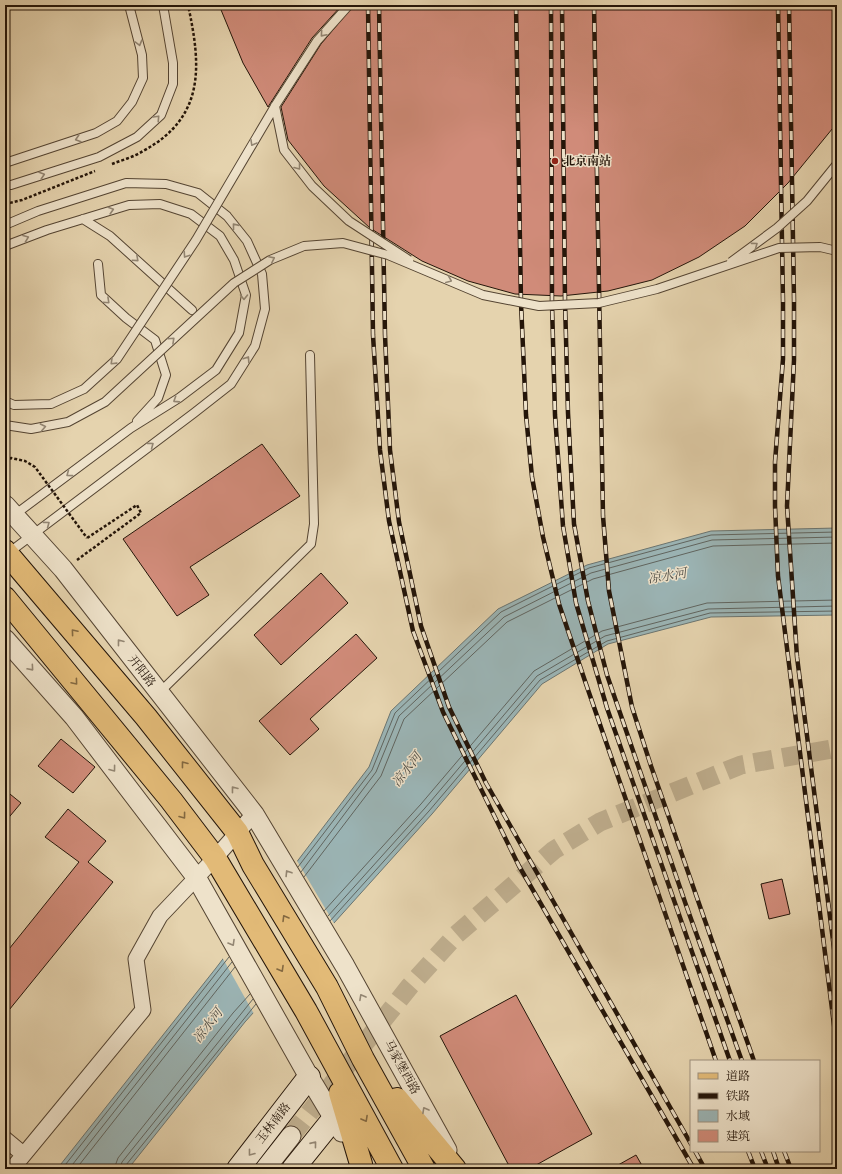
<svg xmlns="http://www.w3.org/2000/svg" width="842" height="1174" font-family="'IM FELL English','Noto Serif SC',serif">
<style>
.water{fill:#9bb5b6;stroke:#6b7571}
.pier{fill:#e5d3ae}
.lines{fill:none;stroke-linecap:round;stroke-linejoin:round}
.shore{stroke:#606560;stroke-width:1}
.building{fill:#d08b79;stroke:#241509}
.tertiary-tunnel{stroke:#bead8d;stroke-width:19;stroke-dasharray:19 10;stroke-linecap:butt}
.service-casing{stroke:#544432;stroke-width:10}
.minor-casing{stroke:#544432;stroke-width:17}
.tertiary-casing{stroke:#544432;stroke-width:21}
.secondary-casing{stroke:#241509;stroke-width:24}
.primary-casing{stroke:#241509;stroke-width:24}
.path{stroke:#241509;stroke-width:2.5;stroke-dasharray:3 2;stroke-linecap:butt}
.service{stroke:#eee2ca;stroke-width:8}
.minor{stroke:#eee2ca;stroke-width:15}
.tertiary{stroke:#eee2ca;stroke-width:19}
.secondary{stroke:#eee2ca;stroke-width:22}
.primary{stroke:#e2ba77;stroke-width:22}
.rail-casing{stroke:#241509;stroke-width:4.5}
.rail{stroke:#eee2ca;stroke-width:3;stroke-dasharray:9;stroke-linecap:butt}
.service-bridge-casing{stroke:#544432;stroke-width:10;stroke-linecap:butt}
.path-bridge{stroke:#241509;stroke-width:2.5;stroke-dasharray:3 2;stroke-linecap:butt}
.service-bridge{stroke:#eee2ca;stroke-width:8}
.oneway{stroke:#938673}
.oneway2{stroke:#836840}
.poi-dot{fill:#8f2418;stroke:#eee2ca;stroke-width:1.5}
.labels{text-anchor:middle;stroke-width:3;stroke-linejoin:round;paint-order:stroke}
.poi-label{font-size:12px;font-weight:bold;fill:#241509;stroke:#eee2ca;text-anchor:start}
.street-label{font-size:12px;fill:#241509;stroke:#eee2ca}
.water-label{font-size:13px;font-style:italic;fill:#4e4d46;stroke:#eee2ca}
</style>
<rect width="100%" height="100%" fill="#e5d3ae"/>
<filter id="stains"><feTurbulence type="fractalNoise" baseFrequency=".005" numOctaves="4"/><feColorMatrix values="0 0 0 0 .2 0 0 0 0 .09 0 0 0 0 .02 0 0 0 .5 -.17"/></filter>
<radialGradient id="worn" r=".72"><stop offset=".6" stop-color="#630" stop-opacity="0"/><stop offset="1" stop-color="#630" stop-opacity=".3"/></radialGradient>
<path class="water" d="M837 528V615L711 617 608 644 542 684 432 814 245 1022 128 1169H57L216 968 369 767 391 711 498 609 587 565 711 531Z"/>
<path class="pier" d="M296 859 335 925 254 1014 222 957Z"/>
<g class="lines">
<path class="shore" d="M298 867 372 770 395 713 501 612 589 568 711 535 837 532
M301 872 376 772 399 716 504 617 591 573 712 540 837 537
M304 877 381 776 404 719 507 622 593 579 713 546 837 543
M324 911 421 804 534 671 602 631 707 603 837 600
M328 916 425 808 537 676 605 636 708 609 837 606
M330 921 429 811 540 680 607 641 710 613 837 611
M62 1169 229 957
M69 1169 232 962
M76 1169 235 967
M114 1169 118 1158 233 1013 250 994
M120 1169 122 1162 253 999
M125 1169 126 1165 256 1004"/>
</g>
<path class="building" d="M219 5H342L312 38 268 107 243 63Z
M354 5H837V123L788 183 745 226 699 257 652 280 608 291 561 296 515 294 468 281 422 261 370 228 324 186 288 140 281 107 321 44Z
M262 444 300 496 190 567 209 595 177 616 123 539Z
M321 573 348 603 281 665 254 635Z
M356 634 377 658 310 719 319 729 290 755 259 721Z
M61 739 95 767 73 793 38 766Z
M5 790 21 803 5 822Z
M68 809 106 841 88 862 113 882 5 1015V954L79 862 45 837Z
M782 879 790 914 769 919 761 884Z
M516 995 592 1134 529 1169H511L507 1162 440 1036Z
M636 1155 644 1169H611Z"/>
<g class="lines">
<path class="tertiary-tunnel" d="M291 1136 410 986 456 935 554 850 600 822 741 765 837 748"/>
<defs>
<path id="service" d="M5 163 96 133 117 121 132 102 143 78 142 55 129 5
M5 185H11L99 157 137 137 161 115 173 84V63L163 5
M83 219 110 236 192 310
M5 225 38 211 126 183 166 184 198 193 227 216 247 241 262 274 265 309 255 346 231 384 194 413 7 554
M5 246 47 230 129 205 160 204 191 214 220 236 234 260 246 295 239 333 216 370 179 398 131 428 5 522
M98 264 101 295 126 318 155 340 166 375 158 398 137 421
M159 693 311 544 314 524 310 355"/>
<path id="minor" d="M5 1139 23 1154
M12 1169 143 1010 136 959 160 916 215 858 254 814"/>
<path id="tertiary" d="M5 505 63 569 254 814 345 966 447 1150
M5 639 74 717 196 877 309 1077 342 1132
M265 1169 291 1136"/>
<path id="secondary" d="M238 1169 309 1077
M293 1169 334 1118"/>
<path id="primary" d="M5 551 146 717 237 832 253 865 327 987 363 1059 424 1169
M5 598 171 800 215 858 306 1011 392 1169
M340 1093 361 1164
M397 1099 455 1169"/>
</defs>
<use href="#service" class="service-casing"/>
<use href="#minor" class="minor-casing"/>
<use href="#tertiary" class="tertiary-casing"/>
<use href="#secondary" class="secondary-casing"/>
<use href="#primary" class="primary-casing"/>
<path class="path" d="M112 164C122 160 134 157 143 151 206 117 201 65 188 5
M5 204 22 200 95 171
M77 560 141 513 137 505 87 538"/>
<use href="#service" class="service"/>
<use href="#minor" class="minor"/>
<use href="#tertiary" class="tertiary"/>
<use href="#secondary" class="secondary"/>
<use href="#primary" class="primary"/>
<defs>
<path id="rail" d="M368 5 373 335 380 450 389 521 413 631 443 712 519 866 694 1169
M379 5 385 335 390 450 399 522 421 626 449 707 486 783 691 1144
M516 5 521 303 526 415 532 477 543 537 559 604 585 681 716 1061
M551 5 552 304 555 415 563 526 576 603 607 708 730 1061
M562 5 565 301 568 413 574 524 588 601 607 675 686 905 742 1061
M594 5 603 516 609 591 632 707 651 766 754 1061
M778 5 783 301V359L775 462V506L778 576 837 1049
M789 5 794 299V360L787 506 797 657 837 972
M695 1151 705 1169
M748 1151 755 1169
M761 1151 768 1169
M773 1151 779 1169
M784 1151 791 1169"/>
</defs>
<use href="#rail" class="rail-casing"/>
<use href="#rail" class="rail"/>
<defs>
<path id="service-bridge" d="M275 106 284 150 312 186 349 221 409 260
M731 262 777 228 807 201 837 164
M5 401 14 405 51 404 84 389 117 359 196 240 275 106 317 41 349 5
M5 425 31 429 68 422 105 402 234 283 270 260 304 246 343 243 388 255 483 295 539 306 599 303 657 289 779 248 820 247 837 251"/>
</defs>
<use href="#service-bridge" class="service-bridge-casing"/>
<path class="path-bridge" d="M5 461 11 458 25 461 35 467 87 538"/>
<use href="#service-bridge" class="service-bridge"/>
</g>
<defs><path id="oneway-chevron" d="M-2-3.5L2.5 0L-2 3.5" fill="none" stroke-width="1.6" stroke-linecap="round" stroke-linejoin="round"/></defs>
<g class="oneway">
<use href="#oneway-chevron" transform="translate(323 34) rotate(131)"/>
<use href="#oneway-chevron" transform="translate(139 43) rotate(75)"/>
<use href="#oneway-chevron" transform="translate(157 118) rotate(-47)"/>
<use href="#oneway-chevron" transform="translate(78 139) rotate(162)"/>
<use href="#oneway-chevron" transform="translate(253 143) rotate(120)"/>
<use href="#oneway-chevron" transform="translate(298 167) rotate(52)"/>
<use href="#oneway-chevron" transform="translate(42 175) rotate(-18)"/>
<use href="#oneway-chevron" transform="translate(111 210) rotate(-17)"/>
<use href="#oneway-chevron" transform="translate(235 226) rotate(-129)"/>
<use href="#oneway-chevron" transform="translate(26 238) rotate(-21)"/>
<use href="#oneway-chevron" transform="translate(755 245) rotate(-36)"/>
<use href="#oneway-chevron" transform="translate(186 255) rotate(124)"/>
<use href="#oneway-chevron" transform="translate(136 259) rotate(42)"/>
<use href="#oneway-chevron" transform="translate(272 259) rotate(-26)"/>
<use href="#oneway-chevron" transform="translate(449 280) rotate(23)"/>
<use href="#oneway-chevron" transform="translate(244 297) rotate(91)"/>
<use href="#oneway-chevron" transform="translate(107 301) rotate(43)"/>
<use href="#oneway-chevron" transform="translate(172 340) rotate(-43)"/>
<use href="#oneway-chevron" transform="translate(247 359) rotate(-57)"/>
<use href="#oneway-chevron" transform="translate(113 362) rotate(136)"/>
<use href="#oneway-chevron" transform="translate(176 400) rotate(147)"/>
<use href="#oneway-chevron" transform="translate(43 427) rotate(-11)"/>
<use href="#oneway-chevron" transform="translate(151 445) rotate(-37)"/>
<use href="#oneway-chevron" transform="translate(69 474) rotate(143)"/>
<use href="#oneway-chevron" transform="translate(47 524) rotate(-37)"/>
<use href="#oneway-chevron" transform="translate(120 642) rotate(-128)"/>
<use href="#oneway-chevron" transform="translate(31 668) rotate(49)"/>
<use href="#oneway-chevron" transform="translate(113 769) rotate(53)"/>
<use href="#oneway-chevron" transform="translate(234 789) rotate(-128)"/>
<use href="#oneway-chevron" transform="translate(288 873) rotate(-122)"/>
<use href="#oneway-chevron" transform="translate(232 943) rotate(60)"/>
<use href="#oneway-chevron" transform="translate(362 997) rotate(-119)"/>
<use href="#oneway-chevron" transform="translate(425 1110) rotate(-119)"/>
<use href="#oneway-chevron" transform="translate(314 1144) rotate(-51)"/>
<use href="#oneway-chevron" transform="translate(251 1153) rotate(128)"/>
</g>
<g class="oneway2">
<use href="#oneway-chevron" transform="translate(74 632) rotate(-130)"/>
<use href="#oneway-chevron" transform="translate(75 682) rotate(50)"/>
<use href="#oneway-chevron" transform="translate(184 764) rotate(-128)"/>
<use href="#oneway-chevron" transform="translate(183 816) rotate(53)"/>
<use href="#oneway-chevron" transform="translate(285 918) rotate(-121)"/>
<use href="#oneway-chevron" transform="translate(281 969) rotate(60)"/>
<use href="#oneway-chevron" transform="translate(365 1119) rotate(61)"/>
</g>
<circle class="poi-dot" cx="555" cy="161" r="4"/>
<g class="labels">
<g class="poi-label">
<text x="563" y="165">北京南站</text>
</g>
<g class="street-label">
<text transform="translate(142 671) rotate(52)" y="4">开阳路</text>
<text transform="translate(402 1067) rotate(61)" y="4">马家堡西路</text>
<text transform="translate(273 1123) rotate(-52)" y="4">玉林南路</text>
</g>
<g class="water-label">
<text transform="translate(667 575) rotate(-9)" y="5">凉水河</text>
<text transform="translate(406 769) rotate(-52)" y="5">凉水河</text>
<text transform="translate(207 1025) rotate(-52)" y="5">凉水河</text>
</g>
</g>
<rect width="842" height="1174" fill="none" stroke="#e5d3ae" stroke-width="20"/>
<rect x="6" y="6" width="830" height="1162" fill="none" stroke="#241509" stroke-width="2"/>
<rect x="10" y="10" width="822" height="1154" fill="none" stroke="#241509"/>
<rect x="690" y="1060" width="130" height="92" fill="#eee2ca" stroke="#9d907d"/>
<rect x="698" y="1073" width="20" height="6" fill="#e2ba77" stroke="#9d907d"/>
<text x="726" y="1080" font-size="12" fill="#241509">道路</text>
<rect x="698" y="1093" width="20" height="6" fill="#241509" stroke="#9d907d"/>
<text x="726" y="1100" font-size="12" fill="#241509">铁路</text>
<rect x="698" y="1110" width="20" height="12" fill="#9bb5b6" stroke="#9d907d"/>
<text x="726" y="1120" font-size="12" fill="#241509">水域</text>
<rect x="698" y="1130" width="20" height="12" fill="#d08b79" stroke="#9d907d"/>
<text x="726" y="1140" font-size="12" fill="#241509">建筑</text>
<rect width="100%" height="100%" filter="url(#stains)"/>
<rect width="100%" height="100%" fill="url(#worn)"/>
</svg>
